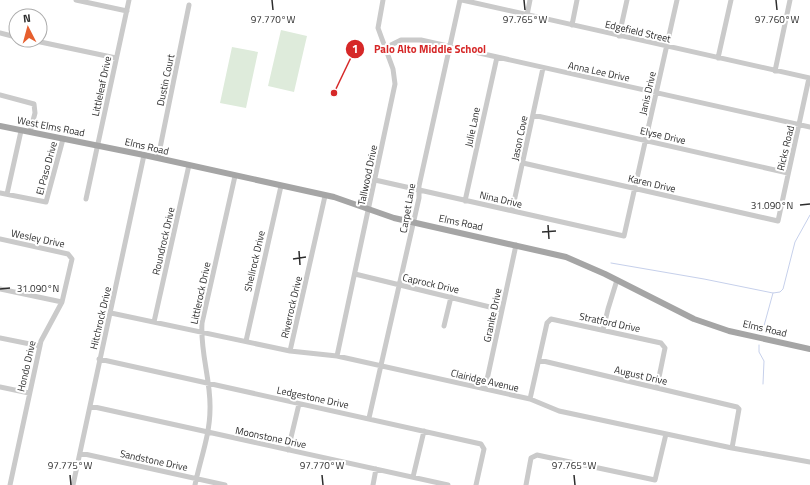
<svg xmlns="http://www.w3.org/2000/svg" width="810" height="485" font-family="'Titillium Web',sans-serif">
<style>
.green{fill:#deebdb}
.lines{fill:none;stroke-linecap:round;stroke-linejoin:round}
.stream{stroke:#c6d0eb;stroke-width:1}
.minor{stroke:#cacaca;stroke-width:5}
.major{stroke:#a5a5a5;stroke-width:6}
.ticks{fill:none;stroke:#2d2d2d;stroke-width:1.5}
.labels{text-anchor:middle;stroke-width:4;stroke-linejoin:round;paint-order:stroke}
.street-label{font-size:10px;fill:#2d2d2d;stroke:#fff}
.ticks-label{font-size:10px;text-anchor:middle;fill:#2d2d2d;stroke:#fff;stroke-width:4;stroke-linejoin:round;paint-order:stroke}
.leader{fill:none;stroke:#d62828;stroke-width:1.5}
.callout-dot{fill:#d62828;stroke:#fff;stroke-width:1.5}
.mark-label{font-size:12px;text-anchor:middle;font-weight:bold;fill:#fff}
.callout-label{font-size:11px;text-anchor:middle;font-weight:bold;fill:#d62828;stroke:#fff;stroke-width:4;stroke-linejoin:round;paint-order:stroke}
</style>
<rect width="100%" height="100%" fill="#fff"/>
<path class="green" d="M281 30 307 36 294 92 268 86Z
M232 47 258 52 246 108 220 103Z"/>
<g class="lines">
<path class="stream" d="M611 263 704 279 773 293 780 292 783 289 795 242 810 215
M762 333 773 293
M759 345V352L764 361 763 384"/>
<path class="minor" d="M76 0 127 11
M462 0 810 78
M527 15 530 0
M572 25 577 0
M0 33 16 37
M619 36 627 0
M31 40 116 58
M385 48 401 40H421L810 127
M718 58 731 0
M775 71 790 0
M0 95 34 104 35 113 30 132
M533 115 788 173
M158 158 189 5
M523 163 778 221 809 78
M375 180 624 236 677 0
M0 193 46 202 63 139
M7 194 21 131
M86 199 129 0
M465 201 497 57
M512 211 543 68
M0 239 68 254 72 259 62 302 41 341 10 485
M355 274 502 310
M0 289 62 302
M111 313 290 351 337 356 530 399 559 411 732 448 810 462
M154 322 189 165
M444 326 451 297
M603 330 608 309 617 280
M0 338 40 346
M246 341 281 186
M290 351 325 196
M337 356 395 84 393 69 378 28 383 0
M99 359 481 444 484 449 476 485
M539 360 737 407 739 409 732 448
M0 387 29 393
M485 389 516 245
M530 399 547 323 551 319 661 343 665 348 657 387
M90 406 448 485
M369 418 419 198V186L460 0
M288 450 299 404
M80 453 225 485
M413 477 424 431
M73 485 144 155
M195 485C200 460 210 435 210 409 211 380 200 353 202 323L235 176
M373 485 376 469
M526 485 531 458 537 455 655 480 666 434"/>
<path class="major" d="M0 126 144 155 334 197 394 218 566 257 605 274 694 319 729 331 810 349"/>
</g>
<path class="ticks" d="M272 0 273 10M524 0 525 10M776 0 777 10M800 205 810 204M548 225 549 239M542 232 556 231M299 251 300 265M293 259 306 257M0 289 10 288M70 475 71 485M322 475 323 485M574 475 575 485"/>
<g class="labels">
<g class="street-label">
<text transform="translate(638 31) rotate(13)" y="4">Edgefield Street</text>
<text transform="translate(599 71) rotate(12)" y="4">Anna Lee Drive</text>
<text transform="translate(165 80) rotate(-78)" y="4">Dustin Court</text>
<text transform="translate(101 86) rotate(-78)" y="4">Littleleaf Drive</text>
<text transform="translate(647 93) rotate(-77)" y="4">Janis Drive</text>
<text transform="translate(51 126) rotate(11)" y="4">West Elms Road</text>
<text transform="translate(472 127) rotate(-78)" y="4">Julie Lane</text>
<text transform="translate(663 135) rotate(13)" y="4">Elyse Drive</text>
<text transform="translate(519 138) rotate(-78)" y="4">Jason Cove</text>
<text transform="translate(147 146) rotate(13)" y="4">Elms Road</text>
<text transform="translate(785 148) rotate(-77)" y="4">Ricks Road</text>
<text transform="translate(46 168) rotate(-75)" y="4">El Paso Drive</text>
<text transform="translate(367 175) rotate(-78)" y="4">Tallwood Drive</text>
<text transform="translate(652 183) rotate(13)" y="4">Karen Drive</text>
<text transform="translate(501 199) rotate(13)" y="4">Nina Drive</text>
<text transform="translate(407 208) rotate(-80)" y="4">Carpet Lane</text>
<text transform="translate(461 222) rotate(12)" y="4">Elms Road</text>
<text transform="translate(38 238) rotate(12)" y="4">Wesley Drive</text>
<text transform="translate(163 241) rotate(-77)" y="4">Roundrock Drive</text>
<text transform="translate(254 261) rotate(-77)" y="4">Shellrock Drive</text>
<text transform="translate(431 283) rotate(13)" y="4">Caprock Drive</text>
<text transform="translate(200 293) rotate(-78)" y="4">Littlerock Drive</text>
<text transform="translate(291 307) rotate(-77)" y="4">Riverrock Drive</text>
<text transform="translate(492 315) rotate(-78)" y="4">Granite Drive</text>
<text transform="translate(100 318) rotate(-77)" y="4">Hitchrock Drive</text>
<text transform="translate(610 322) rotate(12)" y="4">Stratford Drive</text>
<text transform="translate(765 328) rotate(13)" y="4">Elms Road</text>
<text transform="translate(26 366) rotate(-77)" y="4">Hondo Drive</text>
<text transform="translate(641 375) rotate(13)" y="4">August Drive</text>
<text transform="translate(485 380) rotate(13)" y="4">Clairidge Avenue</text>
<text transform="translate(313 397) rotate(12)" y="4">Ledgestone Drive</text>
<text transform="translate(271 437) rotate(12)" y="4">Moonstone Drive</text>
<text transform="translate(154 460) rotate(12)" y="4">Sandstone Drive</text>
</g>
</g>
<g class="ticks-label">
<text x="273" y="23">97.770°W</text>
<text x="525" y="23">97.765°W</text>
<text x="777" y="23">97.760°W</text>
<text x="772" y="209">31.090°N</text>
<text x="38" y="292">31.090°N</text>
<text x="70" y="469">97.775°W</text>
<text x="322" y="469">97.770°W</text>
<text x="574" y="469">97.765°W</text>
</g>
<path class="leader" d="M334 93L355 49"/>
<g class="callout-dot">
<circle cx="334" cy="93" r="4"/>
<circle cx="355" cy="49" r="10"/>
</g>
<g class="mark-label">
<text x="355" y="53">1</text>
</g>
<g class="callout-label">
<text x="430" y="53">Palo Alto Middle School</text>
</g>
<g transform="translate(28 28) rotate(354)"><circle r="19" fill="#ffffff" stroke="#ababab"/>
<path d="M0-3L7 15L0 10L-7 15Z" fill="#e65f2e"/>
<text y="-6" font-size="11" font-weight="bold" text-anchor="middle" fill="#2d2d2d">N</text>
</g>
</svg>
